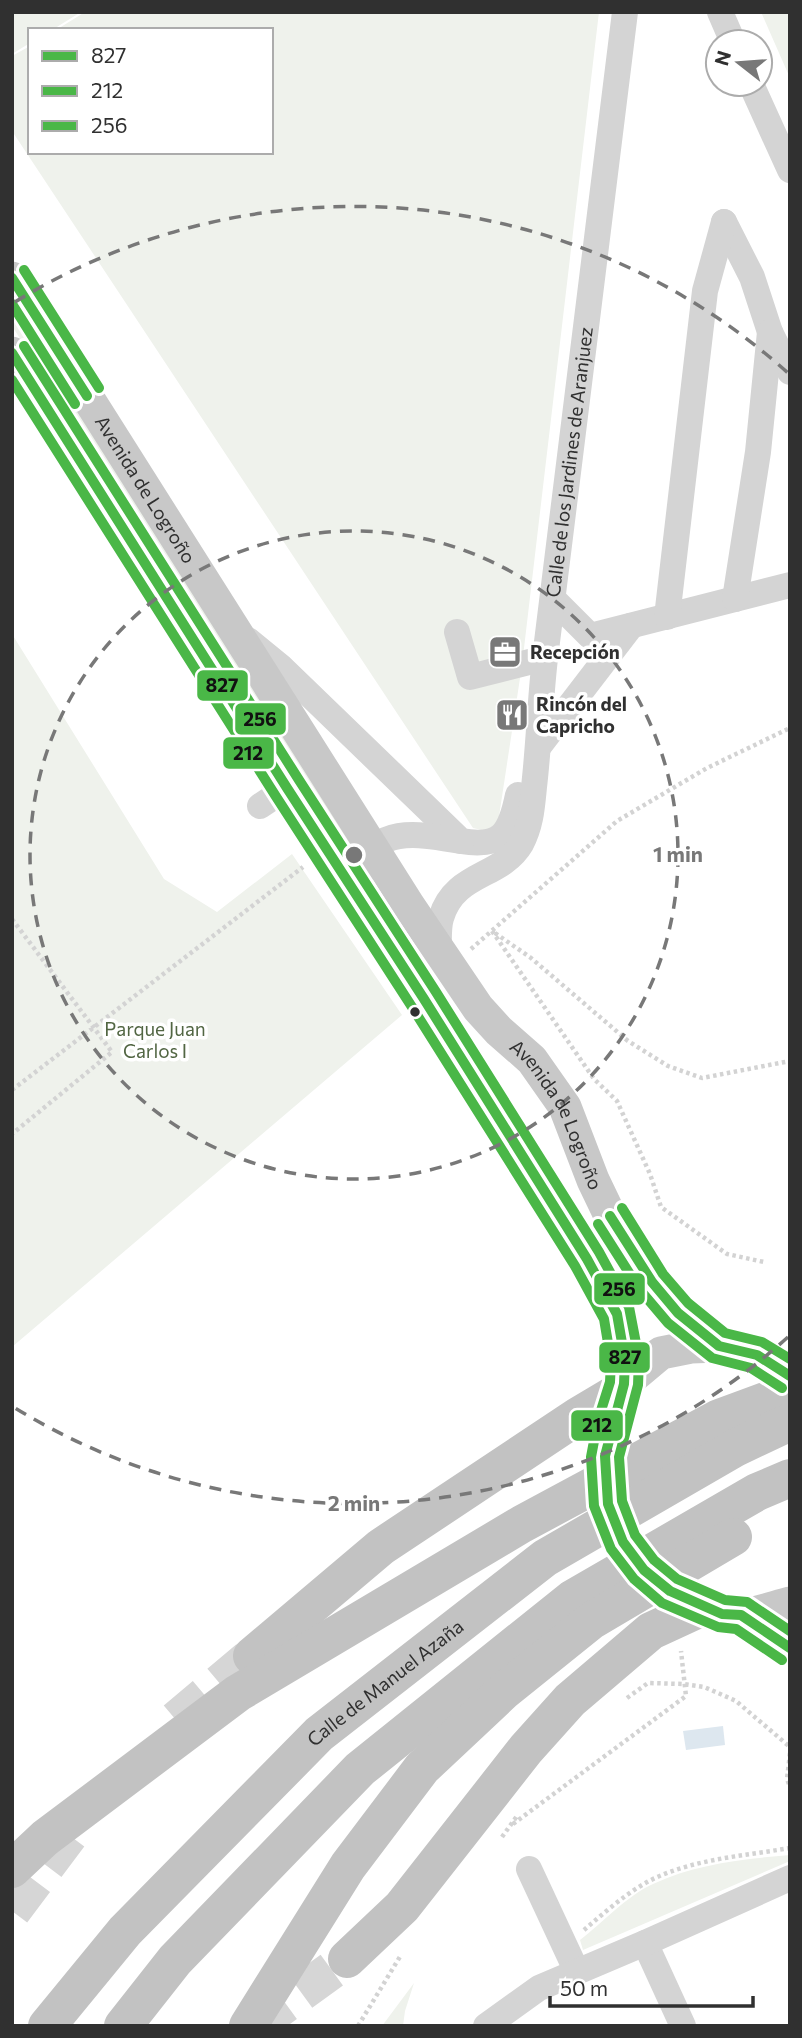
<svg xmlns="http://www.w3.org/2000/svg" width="802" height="2038" font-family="Commissioner,sans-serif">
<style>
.green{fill:#eff2ec}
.water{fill:#dde7ef}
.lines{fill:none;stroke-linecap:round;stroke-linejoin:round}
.highway-tunnel{stroke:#d6d6d6;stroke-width:38;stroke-dasharray:38 19;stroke-linecap:butt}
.path{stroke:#d3d3d3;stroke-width:4.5;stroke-dasharray:3.5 3.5;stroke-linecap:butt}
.minor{stroke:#d4d4d4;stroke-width:26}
.major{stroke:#c8c8c8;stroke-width:33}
.highway{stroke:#c2c2c2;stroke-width:38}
.bus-1-casing{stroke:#fff;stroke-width:16}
.bus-2-casing{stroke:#fff;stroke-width:16}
.bus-3-casing{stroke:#fff;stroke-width:16}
.bus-1{stroke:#4ab747;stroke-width:10}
.bus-2{stroke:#4ab747;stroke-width:10}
.bus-3{stroke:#4ab747;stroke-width:10}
.ring{fill:none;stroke:#787878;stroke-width:3.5;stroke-dasharray:12 9}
.bus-dot{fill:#303030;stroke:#fff;stroke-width:2.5}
.labels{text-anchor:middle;stroke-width:7;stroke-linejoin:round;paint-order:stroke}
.street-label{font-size:19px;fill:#303030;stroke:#fff}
.poi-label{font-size:19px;font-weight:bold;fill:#303030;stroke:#fff;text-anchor:start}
.park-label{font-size:19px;fill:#526643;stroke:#fff}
.centre{fill:#787878;stroke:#fff;stroke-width:3.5}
.ring-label{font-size:21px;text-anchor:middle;font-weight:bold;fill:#787878;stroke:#fff;stroke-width:7;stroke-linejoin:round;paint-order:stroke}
.line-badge{stroke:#fff;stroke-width:2.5}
.pale-badge-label{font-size:19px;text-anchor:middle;font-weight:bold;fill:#111}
</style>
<rect width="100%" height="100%" fill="#fff"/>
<path class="green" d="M12 12H81L52 30H30V43L12 54Z
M85 12H599L522 665 498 823 486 831 473 828 12 131V56L30 46V152H271V30H56Z
M761 12H790V78Z
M12 307 354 846 352 852 347 851 300 779 12 326Z
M12 634 164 879 217 912 292 854 402 1015 12 1347Z
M790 1855V1861L583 1950 580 1940C602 1923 628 1895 653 1884 695 1864 743 1859 790 1855Z
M414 1983 405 2011 403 2026H382Z"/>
<path class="water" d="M723 1726 725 1745 686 1750 683 1731Z"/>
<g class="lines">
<path class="highway-tunnel" d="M176 1720 252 1656
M12 1911 79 1822
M255 2026 347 1959"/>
<path class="path" d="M760 52 765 63
M12 919 112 1052 12 1134
M492 931 594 1079 617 1101 650 1174 661 1207 727 1254 764 1262
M495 933 531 958 628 1041 668 1066 702 1078 790 1061
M471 949 617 821 707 768 790 728
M12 1090 303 867
M627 1698 648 1683 683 1684 704 1687 718 1693 736 1701 790 1747
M790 1753 787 1779 790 1787
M513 1824 686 1696 681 1651
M502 1837 517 1816
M584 1930C604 1913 625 1894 649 1881 692 1859 743 1856 790 1848
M358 2026 401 1955"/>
<g class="minor">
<path d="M720 12 733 42"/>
<path d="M751 84 790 170"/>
<path d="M724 222 752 277 770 332 790 372"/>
<path d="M553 599 590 636 790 585"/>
<path d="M735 599 758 452 770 332"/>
<path d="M667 617 705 291 724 222"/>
<path d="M457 632 470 677 545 658"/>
<path d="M248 640 281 667 461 841C501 848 510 834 518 795"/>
<path d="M539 746 631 626"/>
<path d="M260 806 287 788"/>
<path d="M358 897C359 889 360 879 362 870 375 823 424 835 461 841"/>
<path id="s1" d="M439 950C439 940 438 928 441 918 454 872 501 878 521 844 531 825 532 807 534 787 539 744 540 701 545 658L625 12"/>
<path d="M529 1869 577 1972"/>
<path d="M645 1943 683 2026"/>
<path d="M486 2026 539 1988 645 1943 790 1878"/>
</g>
<g class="major">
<path id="s2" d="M12 278 409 906 478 1008 499 1031 532 1060 565 1107 593 1180 616 1228 652 1282 678 1313 719 1346"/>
<path d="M12 353 287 788 424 999 587 1259 617 1314 625 1360 624 1384"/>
<path d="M790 1376 757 1355 719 1346 691 1347 661 1353 624 1384 620 1391C614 1412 604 1437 605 1459 606 1521 629 1571 687 1599 703 1607 719 1615 737 1615 754 1615 774 1607 790 1603"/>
<path d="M741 1615 790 1648"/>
</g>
<g class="highway">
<path d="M252 1656 381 1547 578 1416 620 1391"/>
<path d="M12 1869 45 1838 238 1693 522 1524 719 1418 790 1392"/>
<path d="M347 1959 402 1907 526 1749 570 1700 651 1631 703 1607"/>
<path id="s3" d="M47 2026 125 1931 319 1734 545 1558 735 1448 790 1422"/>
<path d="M123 2026 175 1960 360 1769 572 1599 757 1492 790 1478"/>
<path d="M248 2026 348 1866 422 1768 504 1691 591 1621 733 1537"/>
</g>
<defs>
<path id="bus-1" d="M12 278 87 396
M12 353 287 788 424 999 587 1259 617 1314 625 1360 624 1384 605 1456 608 1504 623 1542 644 1570 670 1591 722 1614 741 1615 790 1648
M610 1216 652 1282 678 1313 719 1346 757 1355 790 1376"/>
<path id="bus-2" d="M12 304 75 404
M12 380 275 795 412 1007 575 1266 604 1319 611 1361 610 1382 598 1420 591 1457 594 1506 611 1549 634 1579 662 1603 718 1627 736 1629 782 1660
M598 1224 640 1290 668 1323 712 1358 751 1368 782 1388"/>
<path id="bus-3" d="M24 270 99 388
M24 346 299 780 436 992 599 1252 629 1307 639 1359 638 1385 619 1457 622 1501 635 1535 654 1560 677 1579 725 1600 747 1602 790 1631
M622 1208 663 1274 688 1303 725 1333 762 1342 790 1359"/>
</defs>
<use href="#bus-1" class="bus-1-casing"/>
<use href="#bus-2" class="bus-2-casing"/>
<use href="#bus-3" class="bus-3-casing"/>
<use href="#bus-1" class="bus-1"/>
<use href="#bus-2" class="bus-2"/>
<use href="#bus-3" class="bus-3"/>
</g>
<g class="ring">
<circle cx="354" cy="855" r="324"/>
<path d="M788 1337A649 649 0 0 1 15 1408M15 302A649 649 0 0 1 788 373"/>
</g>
<defs>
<symbol id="office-square" viewBox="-11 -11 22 22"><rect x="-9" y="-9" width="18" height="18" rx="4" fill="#787878" stroke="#fff"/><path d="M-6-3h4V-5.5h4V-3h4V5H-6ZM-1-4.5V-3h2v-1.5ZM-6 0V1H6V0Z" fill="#fff"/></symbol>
<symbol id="restaurant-square" viewBox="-11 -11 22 22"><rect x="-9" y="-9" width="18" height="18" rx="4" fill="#787878" stroke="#fff"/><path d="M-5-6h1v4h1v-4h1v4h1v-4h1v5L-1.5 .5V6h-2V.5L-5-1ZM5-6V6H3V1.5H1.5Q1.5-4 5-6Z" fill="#fff"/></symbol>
</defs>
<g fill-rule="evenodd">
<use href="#office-square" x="486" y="633" width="38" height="38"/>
<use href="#restaurant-square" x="493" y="696" width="38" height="38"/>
</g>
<circle class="bus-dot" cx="415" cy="1012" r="6"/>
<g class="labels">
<g class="street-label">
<text dy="7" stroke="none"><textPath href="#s1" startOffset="530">Calle de los Jardines de Aranjuez</textPath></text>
<text dy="7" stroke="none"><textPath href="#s2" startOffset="250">Avenida de Logroño</textPath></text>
<text dy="7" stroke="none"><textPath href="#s2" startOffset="1001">Avenida de Logroño</textPath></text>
<text dy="7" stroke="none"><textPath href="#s3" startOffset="483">Calle de Manuel Azaña</textPath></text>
</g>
<g class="poi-label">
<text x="530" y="659">Recepción</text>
<text x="536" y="711">Rincón del<tspan x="536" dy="22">Capricho</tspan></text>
</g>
<g class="park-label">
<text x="155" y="1036">Parque Juan<tspan x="155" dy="22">Carlos I</tspan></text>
</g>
</g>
<circle cx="354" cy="855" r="10" class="centre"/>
<g class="ring-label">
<text x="678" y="862">1 min</text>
<text x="354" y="1511">2 min</text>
</g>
<g class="line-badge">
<rect x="196" y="669" width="53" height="33" rx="7" fill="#4ab747"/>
<rect x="234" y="702" width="53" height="34" rx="7" fill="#4ab747"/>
<rect x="222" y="736" width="53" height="34" rx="7" fill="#4ab747"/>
<rect x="593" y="1272" width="53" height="34" rx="7" fill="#4ab747"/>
<rect x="598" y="1341" width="53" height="33" rx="7" fill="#4ab747"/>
<rect x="570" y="1409" width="54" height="33" rx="7" fill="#4ab747"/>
</g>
<g class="pale-badge-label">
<text x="222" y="692">827</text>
<text x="260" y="726">256</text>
<text x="248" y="760">212</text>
<text x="619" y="1296">256</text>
<text x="625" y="1364">827</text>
<text x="597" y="1432">212</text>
</g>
<rect width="802" height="2038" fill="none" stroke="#303030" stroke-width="28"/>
<rect x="28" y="28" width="245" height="126" fill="#ffffff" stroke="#acacac" stroke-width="2"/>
<rect x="42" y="51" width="35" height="10" fill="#4ab747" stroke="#acacac" stroke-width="2"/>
<text x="91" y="63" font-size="21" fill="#303030">827</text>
<rect x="42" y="86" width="35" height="10" fill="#4ab747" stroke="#acacac" stroke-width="2"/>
<text x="91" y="98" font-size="21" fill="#303030">212</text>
<rect x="42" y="121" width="35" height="10" fill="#4ab747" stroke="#acacac" stroke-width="2"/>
<text x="91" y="133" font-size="21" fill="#303030">256</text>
<g transform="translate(739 63) rotate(287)"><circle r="33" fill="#ffffff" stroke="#acacac" stroke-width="2"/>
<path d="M0-5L12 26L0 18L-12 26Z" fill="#787878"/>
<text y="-10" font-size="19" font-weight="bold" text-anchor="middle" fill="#303030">N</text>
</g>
<path d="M550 1996v10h203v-10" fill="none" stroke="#303030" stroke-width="3.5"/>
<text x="560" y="1996" font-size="21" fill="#303030" stroke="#ffffff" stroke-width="5" paint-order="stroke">50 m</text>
</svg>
